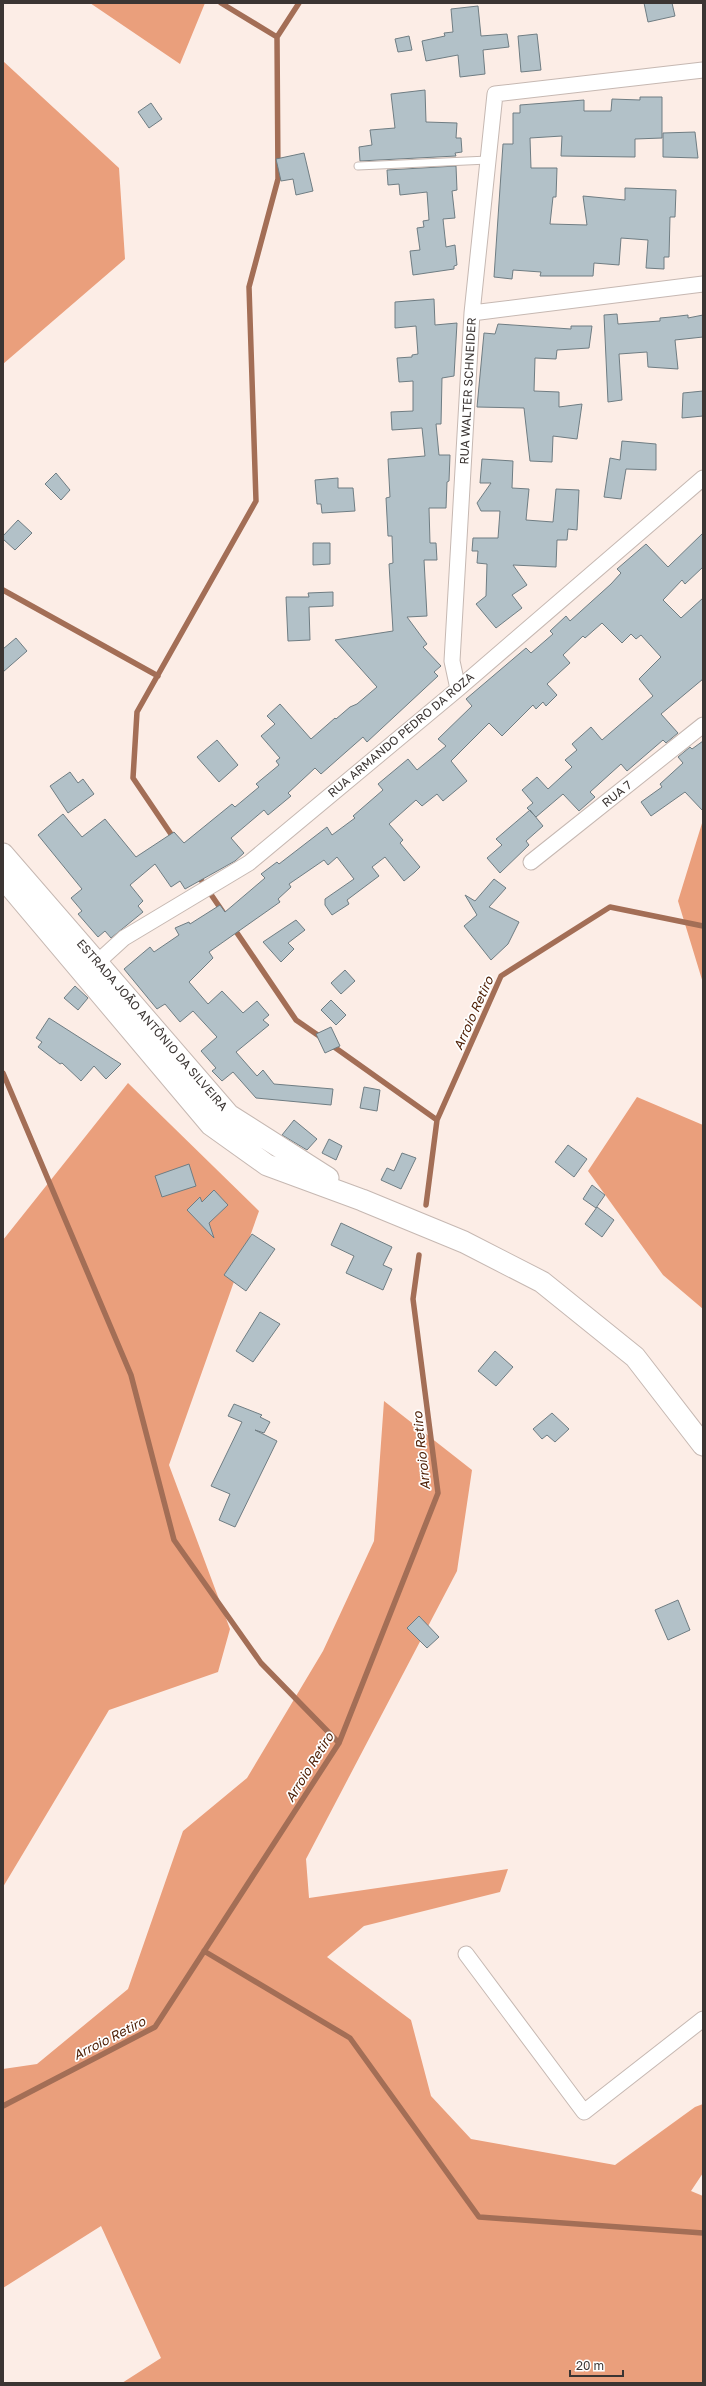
<svg xmlns="http://www.w3.org/2000/svg" width="706" height="2386" font-family="'Golos Text',sans-serif">
<style>
.forest{fill:#ea9f7c}
.lines{fill:none;stroke-linecap:round;stroke-linejoin:round}
.stream{stroke:#a36e56;stroke-width:5.5}
.building{fill:#b2c1c8;stroke:#6f7d83}
.service-casing{stroke:#c6b8b2;stroke-width:9}
.minor-casing{stroke:#c6b8b2;stroke-width:17}
.secondary-casing{stroke:#c6b8b2;stroke-width:23}
.service{stroke:#fff;stroke-width:7}
.minor{stroke:#fff;stroke-width:15}
.secondary{stroke:#fff;stroke-width:21}
.labels{text-anchor:middle;stroke-width:3.5;stroke-linejoin:round;paint-order:stroke}
.street-label{font-size:12px;fill:#3b3533;stroke:#fff}
.water-label{font-size:13px;font-style:italic;fill:#4f2006;stroke:#fff}
</style>
<rect width="100%" height="100%" fill="#fcede6"/>
<path class="forest" d="M90 3H205L180 64Z
M3 61 119 168 125 259 3 364Z
M703 820V983L678 901Z
M128 1083 259 1211 169 1465 230 1629 218 1672 109 1710 3 1887V1240Z
M637 1097 703 1125V1309L663 1275 588 1171Z
M384 1401 472 1470 457 1571 306 1859 309 1898 508 1869 500 1892 364 1926 327 1957 411 2020 431 2096 471 2139 615 2165 695 2107 703 2104V2173L691 2191 703 2196V2383H122L161 2358 101 2226 3 2288V2069L37 2064 128 1989 183 1831 247 1778 323 1651 374 1541Z"/>
<g class="lines">
<path class="stream" d="M221 3 277 37
M3 590 158 676
M175 840 133 778 137 712 256 501 249 287 278 179 277 37 299 3
M197 874 223 912
M233 927 296 1020 322 1038
M330 1044 437 1120
M3 1073 131 1375 174 1540 261 1663 339 1743
M426 1205 437 1120 501 976 610 907 703 926
M204 1951 350 2038 479 2217 703 2233
M3 2106 155 2027 339 1743 438 1493 413 1299 419 1255"/>
</g>
<path class="building" d="M644 3H672L675 16 648 22Z
M478 6 481 36 507 34 509 47 483 50 485 74 460 77 458 55 426 61 422 41 445 36 444 33 453 32 451 9Z
M537 34 541 70 521 72 518 36Z
M409 36 412 50 398 52 395 39Z
M425 90 426 122 457 123 456 138H461L462 152 455 153 456 156 360 161 359 147 372 145 370 130 395 128 391 94Z
M640 97H662V138L635 139V157L561 156 562 136 530 138 531 168H557L556 197H553L550 224 587 225 583 196 625 200V188L676 190 675 217H670L669 257H664V269L646 268 648 240 621 238 619 265 594 263 593 276H540L541 272 513 270 512 279 494 277 503 144H513V113H520V105L584 100V111H611L612 99 640 100Z
M151 103 162 119 149 128 138 112Z
M695 132 698 158 663 157V133Z
M304 153 313 191 296 195 293 179 281 181 276 159Z
M456 166 457 190 452 191 455 218 443 219 446 247 455 245 457 265 454 266V269L413 275 410 251 420 250 417 228 424 227 423 221 429 220 427 192 400 195 399 184 388 185 387 170Z
M434 299 435 325 457 323 454 376 442 378 441 424H436L439 455H450L449 481 447 482 446 508H429L430 543H436L437 560H424L427 616 407 617 427 644 423 647 441 666 434 672 438 676 367 742 363 737 321 774 315 768 288 793 291 796 268 815 264 810 231 838 244 853 235 861 185 889 180 881 171 887 155 864 130 885 143 901 138 906 143 912 111 938 105 931 98 937 78 914 82 911 71 898 82 889 38 835 63 814 82 837 105 819 136 857 174 832 184 843 232 804 235 807 259 787 256 784 279 765 276 761 280 758 261 736 275 724 267 716 280 704 311 739 335 718 336 719 350 707 357 704 377 687 335 640 393 631 389 564 393 563 392 536H388L386 498 390 497 388 459 425 456 422 428 392 430 391 412 413 411V381L399 382 397 358 412 357V355L418 354 416 326 395 328V302Z
M617 314 618 324 660 321V318L671 317 688 315V318L703 315V337L675 340 678 369 648 367 647 352 619 354 622 400 608 402 604 315Z
M498 324 571 329V326H592L589 348 557 350 556 359 535 358 534 391 559 392V407L582 404 577 439 553 436 552 462 530 461 524 408 477 407 484 333 495 334Z
M703 391V416L682 418 683 393Z
M622 441 656 444V470L626 469 621 499 604 497 610 458 620 460Z
M482 459 513 461 512 488 529 489 526 520 553 522 556 489 579 490 577 530 568 529 567 540H557L556 567 513 565 527 585 512 595 522 608 496 628 476 604 486 596 487 564 477 563 478 551H472L473 538H498L500 511H481L477 503 491 483H480Z
M56 473 70 490 61 500 45 484Z
M338 478V488H353L355 511 322 513 321 504H317L315 480Z
M18 520 32 533 15 550 3 539V536Z
M703 533V567L685 584 682 580 663 600 681 618 703 598V679L661 714 678 733 666 743 663 740 627 771 621 764 590 792 595 797 579 811 563 794 536 817 527 808 533 803 522 790 537 777 548 789 572 767 565 760 577 750 572 744 591 727 602 740 653 696 639 679 661 657 641 635 636 639 631 634 622 643 602 623 585 638 583 636 563 655 570 663 547 684 557 695 546 706 543 702 536 709 533 705 502 736 489 723 451 761 467 781 443 801 437 794 422 806 416 800 389 824 403 840 400 843 420 867 415 872 404 881 385 857 372 867 379 876 347 900 349 904 332 915 325 905V899L354 879 337 857 328 865 324 860 289 884 291 887 278 899 280 902 209 952 213 958 189 982 208 1004 222 991 243 1013 257 1001 269 1015 263 1020 269 1025 236 1052 257 1076 263 1070 274 1084 333 1089 331 1105 256 1098 233 1072 222 1081 212 1071 216 1068 201 1051 217 1037 193 1011 180 1022 165 1004 157 1009 124 969 150 947 154 952 179 935 175 928 189 922 190 924 220 905 225 912 265 878 261 874 277 862 279 864 327 827 332 835 355 818 353 816 383 790 378 784 408 759 417 770 446 746 438 739 472 706 466 699 526 648 531 653 553 634 550 631 566 616 570 621 611 584 621 573 617 569 646 544 668 567Z
M313 543H330V564L313 565Z
M333 592V606L309 607 310 640 288 641 286 597H309L308 593Z
M16 638 27 651 3 672V649Z
M217 740 238 765 219 782 197 757Z
M703 741V811L685 792 651 816 641 802 662 787 660 784 683 763 678 757 690 747 692 749Z
M70 772 78 783 83 779 94 794 68 813 50 786Z
M530 810 543 826 526 841 529 845 500 873 487 858 502 845 496 839Z
M494 879 506 888 489 907 519 922 508 944 491 960 464 926 477 915 465 895 475 901Z
M296 920 305 930 288 943 294 949 281 962 263 942Z
M345 970 355 981 341 994 331 983Z
M75 986 88 998 78 1010 64 998Z
M331 1000 346 1015 336 1025 321 1010Z
M49 1018 121 1064 106 1079 94 1066 81 1081 62 1063 60 1064 38 1047 42 1042 36 1038Z
M331 1027 340 1046 325 1053 316 1034Z
M364 1087 380 1090 377 1111 360 1108Z
M294 1120 317 1139 307 1150 282 1135Z
M329 1139 342 1146 336 1160 322 1153Z
M568 1145 587 1159 574 1177 555 1162Z
M402 1153 416 1158 401 1189 381 1180 387 1168 394 1171Z
M189 1164 196 1186 162 1197 155 1176Z
M592 1185 605 1195 596 1208 583 1199Z
M214 1190 228 1205 209 1223 214 1238 187 1210 200 1197 202 1202Z
M597 1207 614 1220 602 1237 585 1224Z
M341 1223 392 1247 383 1265 392 1269 383 1290 346 1273 354 1256 331 1245Z
M252 1234 275 1249 246 1291 224 1275Z
M260 1312 280 1324 253 1362 236 1351Z
M495 1351 513 1367 496 1386 478 1371Z
M234 1404 262 1415 260 1417 270 1422 264 1433 255 1430 277 1441 235 1527 219 1520 230 1494 211 1486 242 1422 228 1416Z
M552 1413 569 1429 555 1442 547 1435 542 1439 533 1429Z
M678 1600 690 1630 668 1640 655 1610Z
M419 1616 439 1637 427 1648 407 1628Z"/>
<g class="lines">
<defs>
<path id="service" d="M358 166 488 160"/>
<path id="minor" d="M472 313 703 284
M458 689 452 661 472 313 495 94 703 70
M531 862 703 725
M90 969 124 938 249 863 458 689 703 478
M466 1954 584 2112 703 2019"/>
<path id="secondary" d="M3 854 229 1115 328 1178
M3 878 211 1125 267 1165 362 1200 464 1242 542 1282 635 1357 703 1445"/>
</defs>
<use href="#service" class="service-casing"/>
<use href="#minor" class="minor-casing"/>
<use href="#secondary" class="secondary-casing"/>
<use href="#service" class="service"/>
<use href="#minor" class="minor"/>
<use href="#secondary" class="secondary"/>
</g>
<g class="labels">
<g class="street-label">
<text transform="translate(468 391) rotate(-87)" y="4">RUA WALTER SCHNEIDER</text>
<text transform="translate(401 735) rotate(-40)" y="4">RUA ARMANDO PEDRO DA ROZA</text>
<text transform="translate(617 794) rotate(-39)" y="4">RUA 7</text>
<text transform="translate(152 1025) rotate(49)" y="4">ESTRADA JOÃO ANTÔNIO DA SILVEIRA</text>
</g>
<g class="water-label">
<text transform="translate(473 1013) rotate(-66)" y="5">Arroio Retiro</text>
<text transform="translate(421 1451) rotate(-96)" y="5">Arroio Retiro</text>
<text transform="translate(309 1767) rotate(-58)" y="5">Arroio Retiro</text>
<text transform="translate(109 2038) rotate(-27)" y="5">Arroio Retiro</text>
</g>
</g>
<rect width="706" height="2386" fill="none" stroke="#3b3533" stroke-width="8"/>
<path d="M570 2370v6h53v-6" fill="none" stroke="#3b3533" stroke-width="2"/>
<text x="576" y="2370" font-size="12" fill="#3b3533" stroke="#ffffff" stroke-width="3" paint-order="stroke">20 m</text>
</svg>
